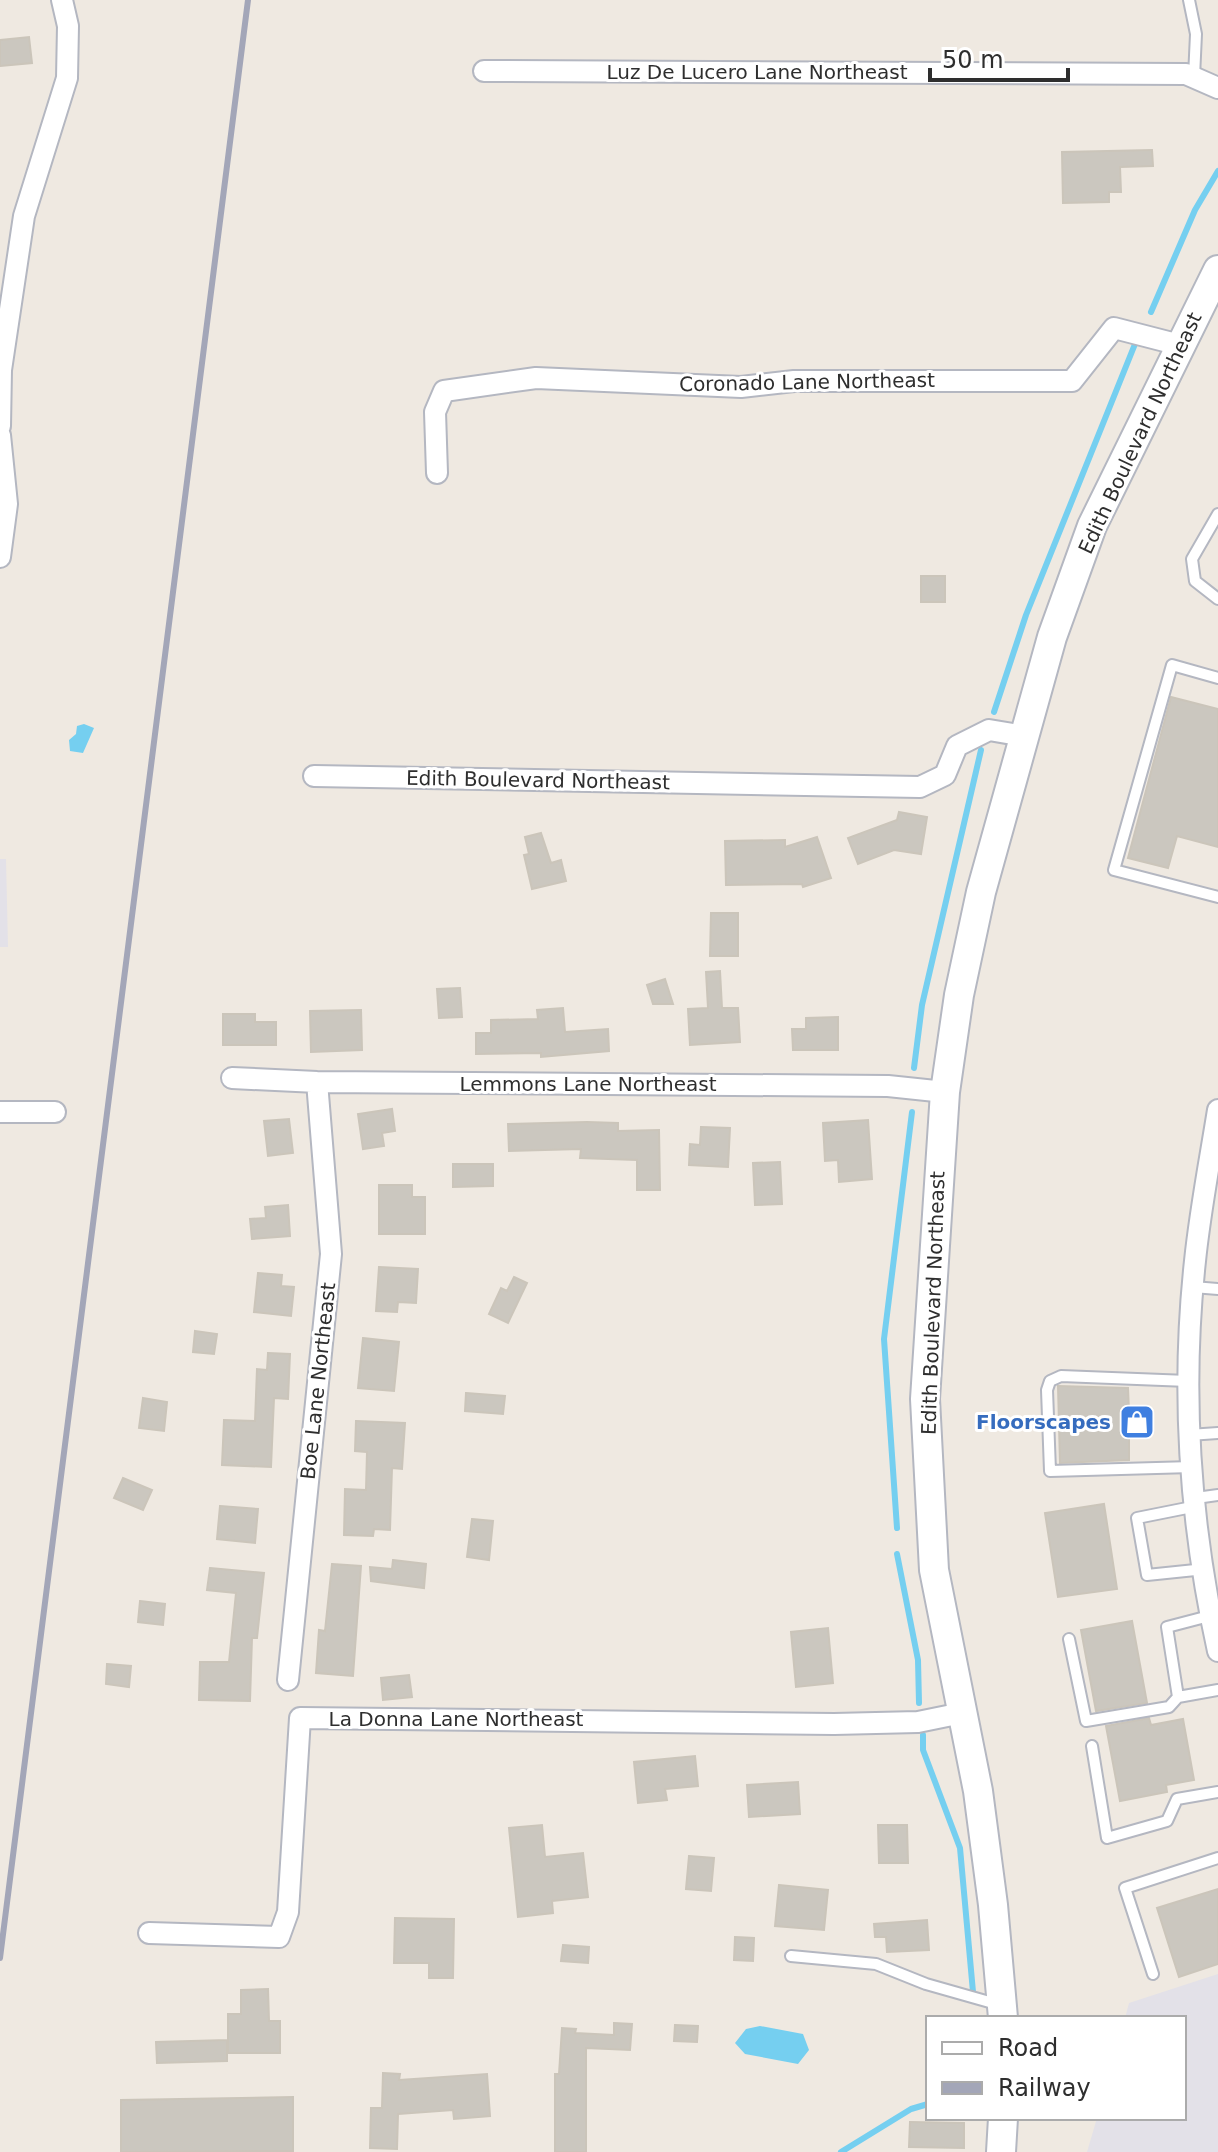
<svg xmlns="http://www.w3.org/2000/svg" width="1218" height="2152" font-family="'DejaVu Sans',sans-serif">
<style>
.industrial{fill:#e3e1e8}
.water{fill:#75cff0}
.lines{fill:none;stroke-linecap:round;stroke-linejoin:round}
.stream{stroke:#75cff0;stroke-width:6}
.building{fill:#cbc7bf;stroke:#cbc5ba;stroke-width:2}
.lane-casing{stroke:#b4b7c1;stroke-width:14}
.street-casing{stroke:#b4b7c1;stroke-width:24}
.secondary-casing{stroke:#b4b7c1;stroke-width:32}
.lane{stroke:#fff;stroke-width:10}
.street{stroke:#fff;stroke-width:20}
.secondary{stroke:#fff;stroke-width:28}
.rail{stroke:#a3a6b8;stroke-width:6}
.labels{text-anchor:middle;stroke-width:6;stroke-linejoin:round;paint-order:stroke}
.street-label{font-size:20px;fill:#2e2e2e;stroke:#fff}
.shop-label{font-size:20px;font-weight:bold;fill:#366cbe;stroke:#fff;text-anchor:end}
</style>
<rect width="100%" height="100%" fill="#efe9e1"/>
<path class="industrial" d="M0 859H6L8 947H0Z
M1218 1974V2152H1087L1097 2118H1184V2018H1125L1129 2003Z"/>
<path class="water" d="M84 724 94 728 83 753 70 751 69 740 76 734 77 726Z
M760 2026 803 2034 809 2050 798 2064 745 2054 735 2043 746 2029Z"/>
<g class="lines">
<path class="stream" d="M1151 312 1195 210 1218 171
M994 712 1026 615 1135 344
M914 1068 922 1005 981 750
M897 1528 884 1339 912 1112
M897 1554 918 1660 919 1703
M923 1735V1750L960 1848 973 1992
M841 2152 911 2109 928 2104"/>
</g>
<path class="building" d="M29 37 32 63 0 66V40Z
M1152 150 1153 166 1120 167 1121 192H1109V202L1063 203 1062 152Z
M921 576H945V602H921Z
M1171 697 1218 709V847L1177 836 1168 868 1128 858Z
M899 812 927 817 921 854 894 850 858 864 848 838 897 820Z
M541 833 551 863 561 860 566 881 532 889 524 855 529 854 525 837Z
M817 837 831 878 803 887 802 884 726 885 725 841 785 840V847Z
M711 913H738V956H710Z
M720 971 722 1008H738L740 1042 690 1045 688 1009 708 1008 706 972Z
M665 979 673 1004H653L647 985Z
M460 988 462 1017 439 1018 437 989Z
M563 1008 565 1032 608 1029 609 1051 541 1057V1053L476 1054V1033H491V1020L538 1019 537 1010Z
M361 1010 362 1050 311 1052 310 1011Z
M223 1014H255V1022H276V1045H223Z
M838 1017V1050H793L792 1029H806V1018Z
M392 1109 395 1131 382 1133 384 1146 363 1149 358 1114Z
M289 1119 293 1153 268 1156 264 1121Z
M868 1120 872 1179 839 1182 838 1160 825 1161 823 1123Z
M587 1122 618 1123V1131L659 1130 660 1190H637V1160L580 1158 581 1149 509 1151 508 1124Z
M701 1127 730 1128 728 1167 689 1165 690 1144 700 1145Z
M780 1162 782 1204 755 1205 753 1163Z
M453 1164H493V1186L453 1187Z
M379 1185H412V1197H425V1234H379Z
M288 1205 290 1236 252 1239 250 1219 266 1218 265 1207Z
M379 1267 418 1269 416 1303 398 1302 397 1312 376 1311Z
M258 1273 282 1275 281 1286 294 1287 291 1316 254 1312Z
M514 1277 527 1283 508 1323 489 1314 501 1288 507 1291Z
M195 1331 217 1334 214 1354 193 1352Z
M363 1338 399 1342 394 1391 358 1388Z
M268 1353 290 1354 288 1399 274 1398 271 1467 222 1465 224 1420 255 1421 257 1369 267 1370Z
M1058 1386 1128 1388 1129 1411H1146V1436H1129V1460L1060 1463Z
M466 1393 505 1396 503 1414 465 1411Z
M143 1398 167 1402 164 1431 139 1428Z
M356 1421 405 1423 402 1469 392 1468 390 1530 374 1529 373 1536 344 1535 345 1489 366 1490 367 1452 355 1451Z
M123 1478 152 1490 143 1510 114 1498Z
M1104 1504 1117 1589 1058 1597 1045 1513Z
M220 1506 258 1509 255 1543 217 1539Z
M472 1519 493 1521 489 1560 467 1557Z
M393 1560 426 1564 424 1588 371 1581 370 1567 392 1569Z
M332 1564 361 1566 353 1676 316 1673 319 1630 325 1631Z
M210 1568 264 1573 257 1638H252L250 1701 199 1700 200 1662H229L236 1593 207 1590Z
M140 1601 165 1604 163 1625 138 1622Z
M1132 1621 1147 1703 1096 1711 1081 1630Z
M828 1628 833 1683 796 1687 791 1632Z
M107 1664 131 1666 129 1687 106 1684Z
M409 1675 412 1697 383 1700 381 1678Z
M1149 1718 1151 1725 1183 1719 1194 1780 1166 1785 1167 1792 1120 1801 1106 1726Z
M695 1756 698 1786 665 1789 667 1800 638 1803 634 1762Z
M798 1782 800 1814 749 1817 747 1785Z
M542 1825 545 1857 583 1853 588 1897 552 1901 553 1913 518 1917 509 1828Z
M878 1825H907L908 1863H879Z
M689 1856 714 1858 711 1891 686 1889Z
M779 1885 828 1890 824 1930 775 1926Z
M1218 1889V1964L1179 1977 1157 1908Z
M395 1918 454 1919 453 1978H429V1963H394Z
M927 1920 929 1950 887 1952 886 1937H875L874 1924Z
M735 1937 754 1938 753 1961 734 1960Z
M563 1945 589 1947 588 1963 561 1961Z
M268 1989 269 2021H280V2053H228V2014H241V1990Z
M614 2023 632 2024 630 2050 586 2048V2152H555V2074H559L562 2028 576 2029 575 2033 614 2035Z
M675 2025 698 2026 697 2042 674 2041Z
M227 2040V2061L157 2063 156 2042Z
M383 2073 400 2074 399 2080 487 2074 490 2116 454 2119 453 2110 398 2114 397 2149 370 2148 371 2108H382Z
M293 2097V2151L121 2152V2100Z
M910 2122 964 2123V2148L909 2147Z"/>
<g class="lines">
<defs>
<path id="lane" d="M1189 0 1196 34 1194 77
M1218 514 1192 559 1195 581 1218 599
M1218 678 1172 665 1114 870 1218 897
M1193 1287 1218 1289
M1188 1381 1061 1376 1050 1381 1047 1390 1050 1471 1192 1467
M1189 1435 1218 1433
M1196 1498 1218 1495
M1197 1506 1137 1518 1147 1575 1205 1569
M1069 1639 1086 1721 1169 1707 1178 1697 1218 1690
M1178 1697 1167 1627 1213 1615
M1092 1746 1107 1838 1167 1821 1177 1799 1218 1792
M791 1956 876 1964 926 1984 1000 2005
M1153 1974 1125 1888 1218 1858"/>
<path id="street" d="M484 71 1186 74 1218 88
M0 426 1 370 24 216 67 78 68 26 62 0
M0 435 7 504 0 557
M437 473 435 412 444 391 536 378 741 387 794 381H1072L1114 328 1180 345
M314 776 920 787 945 775 957 746 989 730 1024 736
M232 1078 317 1082 888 1086 945 1092
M1218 1110C1210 1160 1200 1211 1195 1261 1181 1390 1190 1524 1218 1651
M0 1112H55
M288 1680 331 1254 317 1082
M149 1933 279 1937 288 1912 300 1718 834 1724 918 1722 962 1713"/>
<path id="secondary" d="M1003 2018 993 1905 978 1791 934 1570 925 1399 945 1092 959 995 981 892 1052 637 1092 526 1218 270
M1001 2152 1003 2118"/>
</defs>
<use href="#lane" class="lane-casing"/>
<use href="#street" class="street-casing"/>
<use href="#secondary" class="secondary-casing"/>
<use href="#lane" class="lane"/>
<use href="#street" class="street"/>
<use href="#secondary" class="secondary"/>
<path class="rail" d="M0 1958 248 0"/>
</g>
<defs>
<symbol id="shop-square" viewBox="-11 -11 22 22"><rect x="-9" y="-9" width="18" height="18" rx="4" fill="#3f7fe0" stroke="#fff"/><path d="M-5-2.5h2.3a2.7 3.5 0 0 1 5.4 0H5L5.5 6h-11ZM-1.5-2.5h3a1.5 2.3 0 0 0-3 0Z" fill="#fff"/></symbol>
</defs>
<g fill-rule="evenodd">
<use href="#shop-square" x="1117" y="1402" width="40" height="40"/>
</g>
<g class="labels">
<g class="street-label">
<text x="757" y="79">Luz De Lucero Lane Northeast</text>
<text transform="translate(807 382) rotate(-1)" y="7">Coronado Lane Northeast</text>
<text transform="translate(1140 433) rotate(-65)" y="7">Edith Boulevard Northeast</text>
<text transform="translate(538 780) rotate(1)" y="7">Edith Boulevard Northeast</text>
<text x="588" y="1091">Lemmons Lane Northeast</text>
<text transform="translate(933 1303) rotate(-88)" y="7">Edith Boulevard Northeast</text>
<text transform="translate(318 1381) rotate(-84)" y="7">Boe Lane Northeast</text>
<text x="456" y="1726">La Donna Lane Northeast</text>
</g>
<g class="shop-label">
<text x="1111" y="1429">Floorscapes</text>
</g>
</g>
<rect x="926" y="2016" width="260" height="104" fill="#ffffff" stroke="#ababab" stroke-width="2"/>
<rect x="942" y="2042" width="40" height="12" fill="#ffffff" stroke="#ababab" stroke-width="2"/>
<text x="998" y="2056" font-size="24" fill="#2e2e2e">Road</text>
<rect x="942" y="2082" width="40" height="12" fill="#a3a6b8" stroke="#ababab" stroke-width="2"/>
<text x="998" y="2096" font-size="24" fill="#2e2e2e">Railway</text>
<path d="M930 68v12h138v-12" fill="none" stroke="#2e2e2e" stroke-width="4"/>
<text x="942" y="68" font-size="24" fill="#2e2e2e" stroke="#ffffff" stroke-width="6" paint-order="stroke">50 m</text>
</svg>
